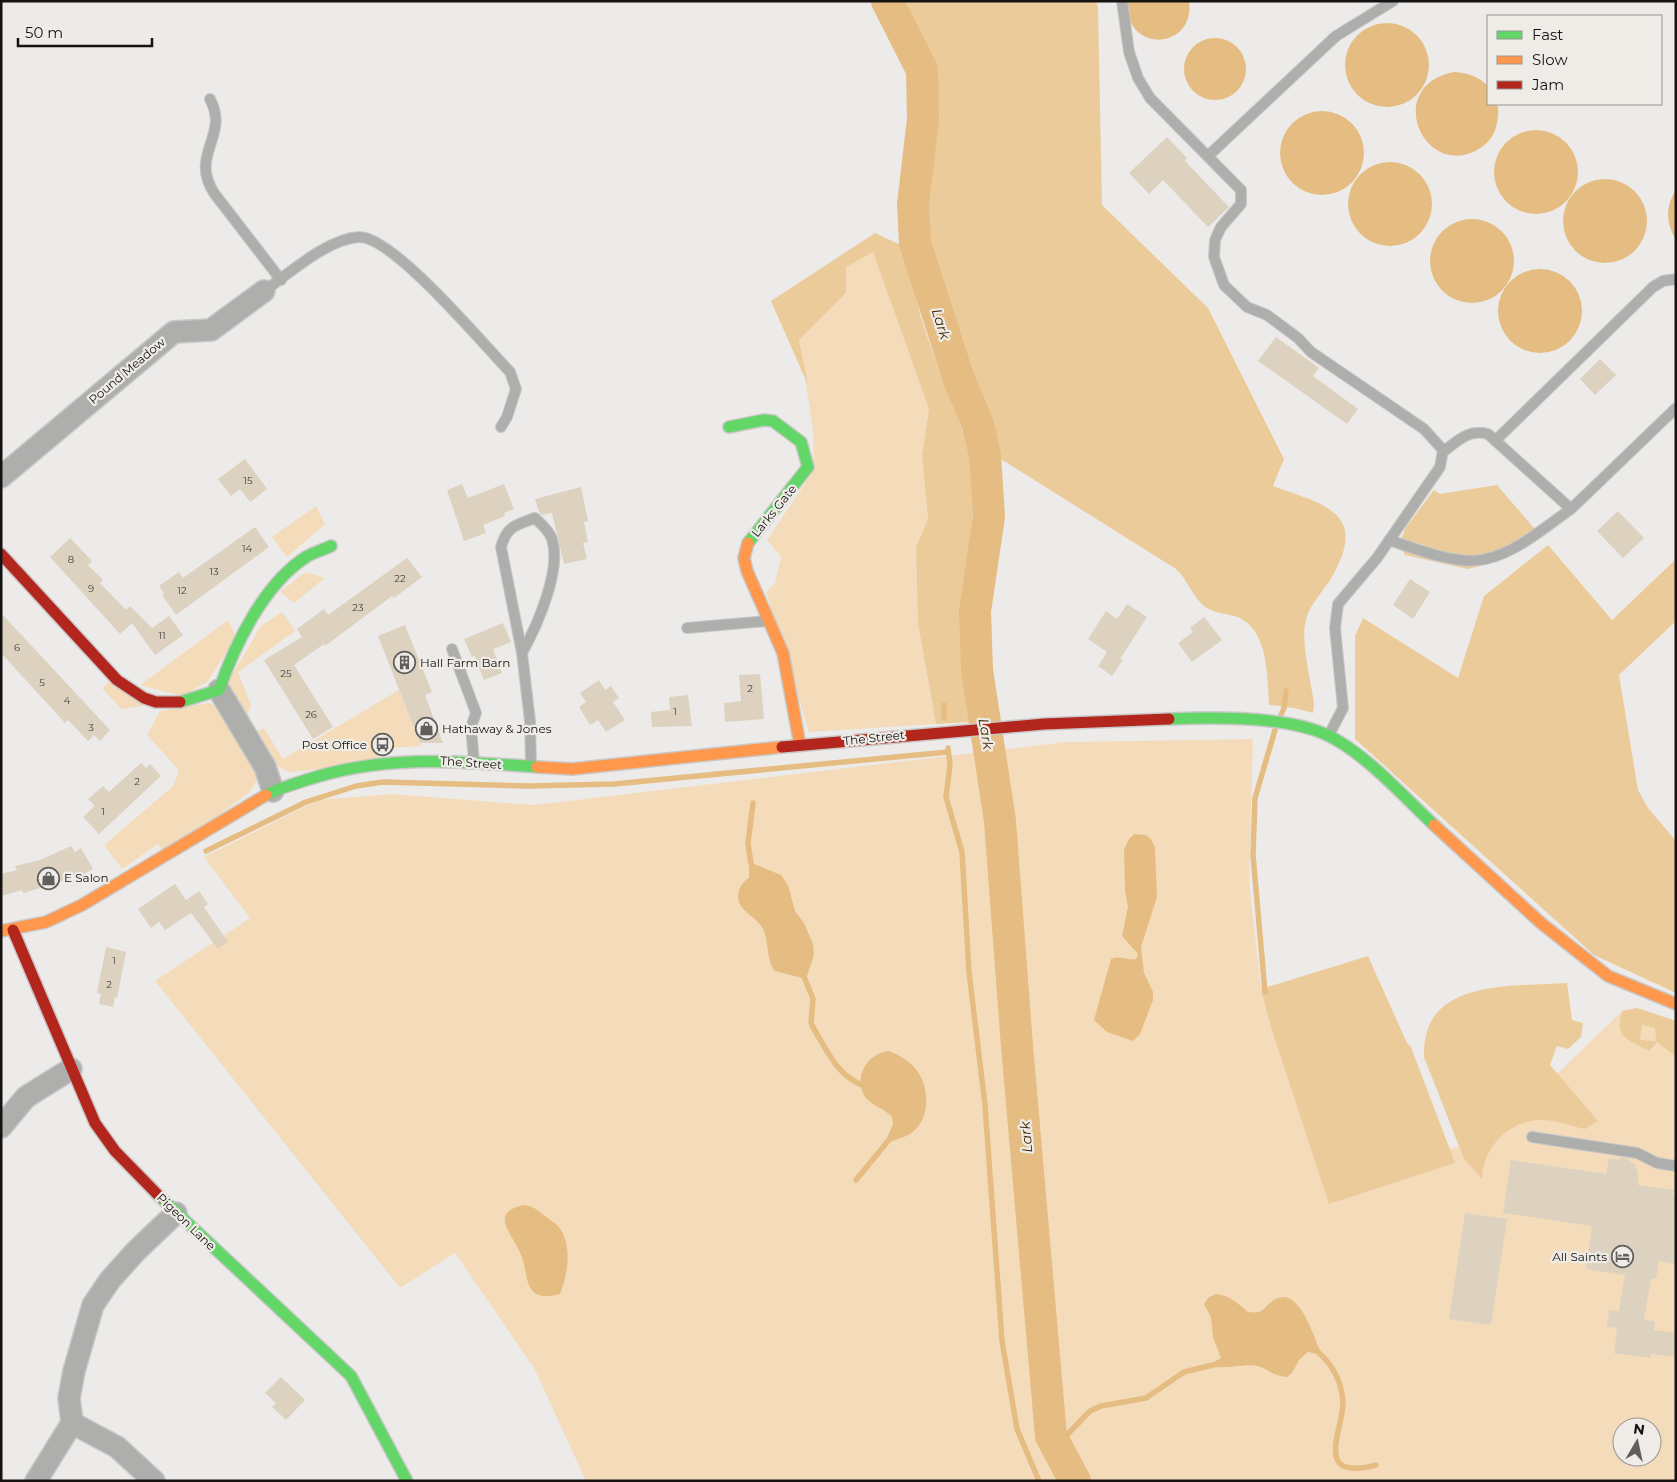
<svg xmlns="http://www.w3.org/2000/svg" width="1677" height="1482" font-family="Montserrat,sans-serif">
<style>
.green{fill:#f4dcbb;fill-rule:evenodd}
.forest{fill:#eccb9b;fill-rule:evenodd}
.water{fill:#e5bc81}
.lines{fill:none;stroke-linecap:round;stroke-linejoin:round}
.stream{stroke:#e5bc81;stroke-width:5.5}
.river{stroke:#e5bc81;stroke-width:32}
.building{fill:#ddd1bf}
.lane-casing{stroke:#c9c8c7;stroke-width:12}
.street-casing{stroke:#c9c8c7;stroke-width:24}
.fast-casing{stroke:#c9c8c7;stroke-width:14}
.slow-casing{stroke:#c9c8c7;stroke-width:14}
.jam-casing{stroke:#c9c8c7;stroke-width:14}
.lane{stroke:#aeaead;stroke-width:10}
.street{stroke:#aeaead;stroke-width:21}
.fast{stroke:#63d668;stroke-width:11}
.slow{stroke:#ff974d;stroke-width:11}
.jam{stroke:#b3261e;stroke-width:11}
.labels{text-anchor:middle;stroke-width:4.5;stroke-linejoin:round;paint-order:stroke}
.number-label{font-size:10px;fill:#46423d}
.street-label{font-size:12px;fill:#141312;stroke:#efece7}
.poi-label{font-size:12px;fill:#141312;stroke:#efece7;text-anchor:start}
.water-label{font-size:14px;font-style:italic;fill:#402903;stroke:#efece7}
</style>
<rect width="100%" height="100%" fill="#edebe9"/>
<path class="green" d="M873 251 929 409 922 455 928 519 916 547 918 624 936 724 809 732 766 592 775 583 781 557 767 540 814 470 813 430 799 340 846 293 845 267Z
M316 506 325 524 287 557 272 537Z
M310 573 325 578 294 603 280 592 303 574Z
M282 612 295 631 238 672 251 705 245 721 232 699 229 680 261 626Z
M228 620 236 637 208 681 183 696 140 685Z
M114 677 143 706 121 709 102 688Z
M399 690 421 746 378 749 380 763 290 772 276 766 254 733 264 728 283 759Z
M209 703 219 707 257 772 256 782 250 792 165 855 158 844 122 869 104 845 173 786 179 770 147 735 160 711Z
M1253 739 1249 881 1261 989 1266 1003 1372 966 1450 1149 1495 1134 1622 1011 1637 1008 1676 1021V1481H586L534 1368 455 1253 400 1288 155 981 250 918 204 857 318 800 392 794 534 805 1066 742ZM1622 1427H1652V1457H1622Z"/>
<path class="forest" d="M888 1H1096L1098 7 1102 205 1208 308 1284 459 1273 486C1326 505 1370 513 1330 580 1323 591 1311 604 1307 616 1299 638 1311 680 1314 703L1313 713 1294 708 1269 705C1267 678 1269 633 1240 618 1229 613 1213 614 1204 606 1192 596 1187 579 1176 569L996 456 965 368 943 318 932 273 928 205 934 132 930 81 906 29Z
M875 233 903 246 921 318 939 371 964 434 971 458 974 551 964 592 961 641 972 722 936 724 918 624 916 547 928 519 922 455 929 409 873 252 846 267V293L799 340 808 385 771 301Z
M1497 485 1540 535C1518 548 1493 565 1467 569L1405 555 1399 545 1406 527 1434 490 1440 494Z
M1548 545 1612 620 1676 559V621L1619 675 1638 790 1648 808 1676 841V993L1594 955 1355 739V636L1363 618 1458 678 1484 596Z
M1368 956 1407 1043 1411 1047 1455 1163 1329 1204 1271 1027 1261 989Z
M1567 983 1572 1020 1583 1023 1581 1037 1568 1049 1557 1046 1550 1065 1598 1121 1585 1129C1571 1126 1553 1119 1539 1120 1508 1122 1483 1147 1482 1179L1464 1159 1424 1057C1421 978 1512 987 1567 983Z
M1637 1008 1676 1021V1057L1657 1042 1649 1051C1628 1039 1614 1039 1622 1011ZM1642 1025 1655 1028 1656 1041 1640 1040Z"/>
<path class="water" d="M1128 1H1189C1196 52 1122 53 1128 1Z
M1345 65a42 42 0 1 1 84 0a42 42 0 1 1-84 0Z
M1184 69a31 31 0 1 1 62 0a31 31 0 1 1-62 0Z
M1454 72C1468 73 1478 76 1488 86V104L1498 106C1499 121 1496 137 1482 147 1425 185 1381 86 1454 72Z
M1280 153a42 42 0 1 1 84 0a42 42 0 1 1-84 0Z
M1494 172a42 42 0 1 1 84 0a42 42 0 1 1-84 0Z
M1348 204a42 42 0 1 1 84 0a42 42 0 1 1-84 0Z
M1563 221a42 42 0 1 1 84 0a42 42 0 1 1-84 0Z
M1676 190V240C1666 223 1665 207 1676 190Z
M1430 261a42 42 0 1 1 84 0a42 42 0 1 1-84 0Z
M1498 311a42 42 0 1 1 84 0a42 42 0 1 1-84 0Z
M1134 834 1146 835 1151 839 1155 848 1157 897 1141 947 1144 973 1153 992V1000L1140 1034 1133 1041 1107 1032 1094 1020 1111 959C1120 955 1127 961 1136 959L1138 954 1122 936 1128 907 1125 891 1124 850 1129 839Z
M749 858 752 863 781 875 788 885 795 911 804 923 813 944 814 955 806 979 775 971C765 959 770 940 762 927 756 917 738 910 738 897 738 889 743 881 749 878Z
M889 1051C899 1055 908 1060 915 1068 929 1084 931 1115 915 1130 907 1138 894 1139 884 1145L893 1124 892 1117C885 1109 873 1106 866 1098 852 1079 867 1053 889 1051Z
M525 1205C535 1207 537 1210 545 1216 549 1219 554 1222 558 1226 573 1244 568 1274 560 1294 521 1304 530 1275 521 1255 514 1235 486 1212 525 1205Z
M1216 1294C1232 1296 1237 1303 1248 1312 1265 1314 1262 1308 1274 1300 1300 1283 1315 1342 1322 1355L1308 1352 1299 1360 1292 1373 1287 1377C1274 1376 1269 1370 1258 1366 1248 1363 1222 1370 1207 1366L1221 1358 1213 1337 1211 1317 1204 1304 1209 1297Z"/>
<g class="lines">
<path class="stream" d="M1280 717 1284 708 1286 691
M944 718V705
M948 748 950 765 946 797 962 852 969 972 985 1105 1002 1341 1017 1429 1039 1481
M206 851 306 802 356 786 383 782 529 786 614 784 948 752
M751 864 748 843 753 803
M803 974 813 999 811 1023 814 1029C829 1054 839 1079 868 1087
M1265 992 1253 855 1255 798 1275 730
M856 1180 888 1141
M1317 1351C1333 1365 1341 1380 1343 1401 1344 1429 1311 1482 1376 1465
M1053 1435 1057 1438H1064L1090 1411 1101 1406 1146 1398 1184 1372 1213 1365"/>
<path class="river" d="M887 1 922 70 923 119 913 204 915 243 958 377 978 425 985 455 989 517 975 611 977 670 1000 821 1017 1046 1051 1436 1075 1481"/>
</g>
<path class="building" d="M1167 137 1187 158 1185 161 1229 207 1208 227 1163 180 1149 194 1129 173Z
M1276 337 1319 368 1313 376 1358 409 1347 424 1258 361Z
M1600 359 1616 375 1595 395 1580 379Z
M245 459 267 489 250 502 240 489 231 496 218 479Z
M462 484 468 498 504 484 514 509 504 513 505 516 483 525 486 533 464 541 447 490Z
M581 487 588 521 584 522 588 542 583 543 587 559 564 564 552 513 542 515 539 512 535 499Z
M1618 511 1644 538 1623 558 1597 531Z
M255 527 269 547 176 615 162 595 164 593 159 586 179 572 183 578Z
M70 538 92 561 88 565 103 580 100 583 126 610 130 606 152 628 169 616 183 635 155 655 132 623 120 634 50 557Z
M407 558 422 577 394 598 392 596 325 646 324 644 294 665 333 727 313 739 264 660 302 637 297 629 324 609 328 615Z
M1410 579 1430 592 1413 619 1393 605Z
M1127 604 1147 617 1120 659 1123 660 1112 676 1098 666 1107 652 1088 639 1106 611 1117 619Z
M1 613 110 730 100 741 94 735 88 741 68 720 65 723 1 653Z
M1204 617 1222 640 1192 662 1178 643 1193 632 1190 628Z
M503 623 511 642 493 649 502 673 484 680 474 655 472 657 464 639Z
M405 625 432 692 425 695 443 743H420L378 636Z
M760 674 764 719 725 722 724 703 741 701 739 675Z
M599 680 605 690 611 686 619 698 613 702 625 720 606 732 598 720 590 725 579 707 586 702 580 693Z
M688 695 692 726 652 727 651 712 670 710 669 697Z
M141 763 146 768 150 764 161 776 99 834 83 817 95 806 88 799 103 786 109 792Z
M71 846 75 852 81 848 93 869 79 877 77 873 58 883 23 893 22 890 1 896V874L17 870 15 866 40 860Z
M175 884 186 900 199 891 208 904 204 907 228 942 218 949 191 913 165 930 159 922 151 928 138 909Z
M106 947 126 952 117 998 115 997 113 1007 99 1004 101 994 97 993Z
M1621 1157 1626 1158 1635 1165 1638 1173V1185L1674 1190 1673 1196H1676V1264L1659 1261 1656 1279H1651L1644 1320 1655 1321 1654 1330 1676 1333V1357L1651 1354V1358L1614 1353 1617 1328 1607 1327 1609 1310 1619 1311 1625 1275 1586 1269 1592 1226 1503 1213 1511 1160 1606 1174 1609 1158 1620 1160Z
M1465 1213 1507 1219 1491 1325 1449 1319Z
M281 1377 305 1400 286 1420 272 1407 276 1403 265 1393Z"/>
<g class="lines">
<defs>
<path id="lane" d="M1122 1 1129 52 1138 78 1150 98 1241 190V204L1221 227 1215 240 1214 257 1224 285 1247 307 1267 315 1298 338 1311 352 1424 429 1443 450 1440 467 1377 558 1338 604 1335 628 1343 708 1329 735
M210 99C230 136 189 154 214 193L281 280
M1208 156 1336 36 1393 1
M264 291C290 273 327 239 359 237 393 236 484 345 510 372L516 389 507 417 501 427
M1496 440 1653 287 1663 281 1676 279
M1443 452C1457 441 1468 429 1488 434L1571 509 1676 408
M1389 540C1416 549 1458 566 1486 559 1517 552 1545 527 1571 509
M687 628 766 621
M452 649 476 713 471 727 474 762
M522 653C537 626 562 570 552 539 549 530 541 524 535 518 516 525 507 526 501 547L522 653 530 721 531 764
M1532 1137 1637 1153 1657 1163 1676 1166"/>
<path id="street" d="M1 477 174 332 211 330 264 291
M219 690 265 767 273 791
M1 1127 26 1097 71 1069
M72 1423 117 1447 154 1481
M36 1481 72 1423 69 1398 74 1371 93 1305 110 1280 136 1251 176 1213"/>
<path id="fast" d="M729 427 764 420 773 421 801 442 808 467 748 543
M180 702 219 690C235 644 264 584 306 557 314 552 323 550 331 546
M1169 719C1213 717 1287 716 1327 735 1364 752 1404 797 1434 825
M266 795C278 788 292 785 306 780 385 754 456 761 537 767
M160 1197 351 1376 407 1481"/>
<path id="slow" d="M748 543 744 558 747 571 783 653 800 745
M537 767 572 769 782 747
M1434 825 1541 923 1608 976 1676 1004
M1 931 46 922 82 905 266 795"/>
<path id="jam" d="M1 554 117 680 144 698 156 702H180
M782 747 1044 724 1169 719
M13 930 95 1123 115 1151 160 1197"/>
</defs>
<use href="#lane" class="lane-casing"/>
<use href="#street" class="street-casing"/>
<use href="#fast" class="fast-casing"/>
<use href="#slow" class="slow-casing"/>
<use href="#jam" class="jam-casing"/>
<use href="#lane" class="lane"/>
<use href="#street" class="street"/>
<use href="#fast" class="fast"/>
<use href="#slow" class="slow"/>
<use href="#jam" class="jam"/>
</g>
<defs>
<symbol id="building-ring" viewBox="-11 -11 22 22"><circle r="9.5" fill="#efece7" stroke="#605f5d" stroke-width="1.5"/><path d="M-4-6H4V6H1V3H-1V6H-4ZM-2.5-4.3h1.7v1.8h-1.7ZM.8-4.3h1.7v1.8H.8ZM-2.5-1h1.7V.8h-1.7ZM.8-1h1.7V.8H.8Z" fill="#605f5d"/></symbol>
<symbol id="shop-ring" viewBox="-11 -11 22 22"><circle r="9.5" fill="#efece7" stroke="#605f5d" stroke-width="1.5"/><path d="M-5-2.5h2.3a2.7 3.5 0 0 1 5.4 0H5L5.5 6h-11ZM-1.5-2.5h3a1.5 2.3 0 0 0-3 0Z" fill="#605f5d"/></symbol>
<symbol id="bus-ring" viewBox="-11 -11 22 22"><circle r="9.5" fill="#efece7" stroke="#605f5d" stroke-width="1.5"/><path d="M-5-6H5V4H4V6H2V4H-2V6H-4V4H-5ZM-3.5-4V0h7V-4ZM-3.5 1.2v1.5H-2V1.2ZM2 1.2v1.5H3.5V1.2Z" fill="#605f5d"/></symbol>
<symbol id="hotel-ring" viewBox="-11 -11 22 22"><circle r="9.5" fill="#efece7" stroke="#605f5d" stroke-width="1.5"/><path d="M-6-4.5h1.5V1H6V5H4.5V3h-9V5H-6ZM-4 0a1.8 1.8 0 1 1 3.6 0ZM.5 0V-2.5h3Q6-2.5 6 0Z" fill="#605f5d"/></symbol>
</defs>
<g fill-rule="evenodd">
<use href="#building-ring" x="392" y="650" width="25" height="25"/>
<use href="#shop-ring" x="414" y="716" width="25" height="25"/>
<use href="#bus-ring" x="370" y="732" width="25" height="25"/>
<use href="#shop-ring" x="36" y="866" width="25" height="25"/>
<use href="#hotel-ring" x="1610" y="1244" width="25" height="25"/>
</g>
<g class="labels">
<g class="number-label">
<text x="248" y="484">15</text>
<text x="247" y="552">14</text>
<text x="71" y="563">8</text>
<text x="214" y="575">13</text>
<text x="400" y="582">22</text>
<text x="91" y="592">9</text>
<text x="182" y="594">12</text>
<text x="358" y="611">23</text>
<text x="162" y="639">11</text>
<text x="17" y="651">6</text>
<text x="286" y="677">25</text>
<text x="42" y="686">5</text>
<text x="750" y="692">2</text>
<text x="67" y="704">4</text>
<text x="675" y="715">1</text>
<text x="311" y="718">26</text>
<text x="91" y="731">3</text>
<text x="137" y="785">2</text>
<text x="103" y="815">1</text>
<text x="114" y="964">1</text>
<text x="109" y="988">2</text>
</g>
<g class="street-label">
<text transform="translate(127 371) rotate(-40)" y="4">Pound Meadow</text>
<text transform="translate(774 511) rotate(-51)" y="4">Larks Gate</text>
<text transform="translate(874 738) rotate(-6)" y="4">The Street</text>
<text transform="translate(471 763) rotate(4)" y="4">The Street</text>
<text transform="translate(186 1222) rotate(44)" y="4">Pigeon Lane</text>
</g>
<g class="poi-label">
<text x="420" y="667">Hall Farm Barn</text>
<text x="442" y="733">Hathaway &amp; Jones</text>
<text x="367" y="749" text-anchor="end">Post Office</text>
<text x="64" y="882">E Salon</text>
<text x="1607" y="1261" text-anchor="end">All Saints</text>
</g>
<g class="water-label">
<text transform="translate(941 324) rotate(72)" y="5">Lark</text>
<text transform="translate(986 734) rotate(81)" y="5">Lark</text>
<text transform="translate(1026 1137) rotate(-95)" y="5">Lark</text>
</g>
</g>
<rect width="1677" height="1482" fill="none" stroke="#141312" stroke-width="5"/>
<rect x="1487" y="15" width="175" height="90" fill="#efece7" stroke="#979592"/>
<rect x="1497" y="31" width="25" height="8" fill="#63d668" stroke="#979592"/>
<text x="1532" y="40" font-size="15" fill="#141312">Fast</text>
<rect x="1497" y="56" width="25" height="8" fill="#ff974d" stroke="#979592"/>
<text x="1532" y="65" font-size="15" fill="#141312">Slow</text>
<rect x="1497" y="81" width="25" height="8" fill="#b3261e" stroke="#979592"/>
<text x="1532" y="90" font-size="15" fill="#141312">Jam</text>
<g transform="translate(1637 1442) rotate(9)"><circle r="24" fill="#efece7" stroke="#979592"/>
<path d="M0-4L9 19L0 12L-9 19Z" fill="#605f5d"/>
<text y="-8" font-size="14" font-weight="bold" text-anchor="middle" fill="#141312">N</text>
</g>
<path d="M18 38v8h134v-8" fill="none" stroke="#141312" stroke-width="2.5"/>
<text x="25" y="38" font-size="15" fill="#141312" stroke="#efece7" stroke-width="4" paint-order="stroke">50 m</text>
</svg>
